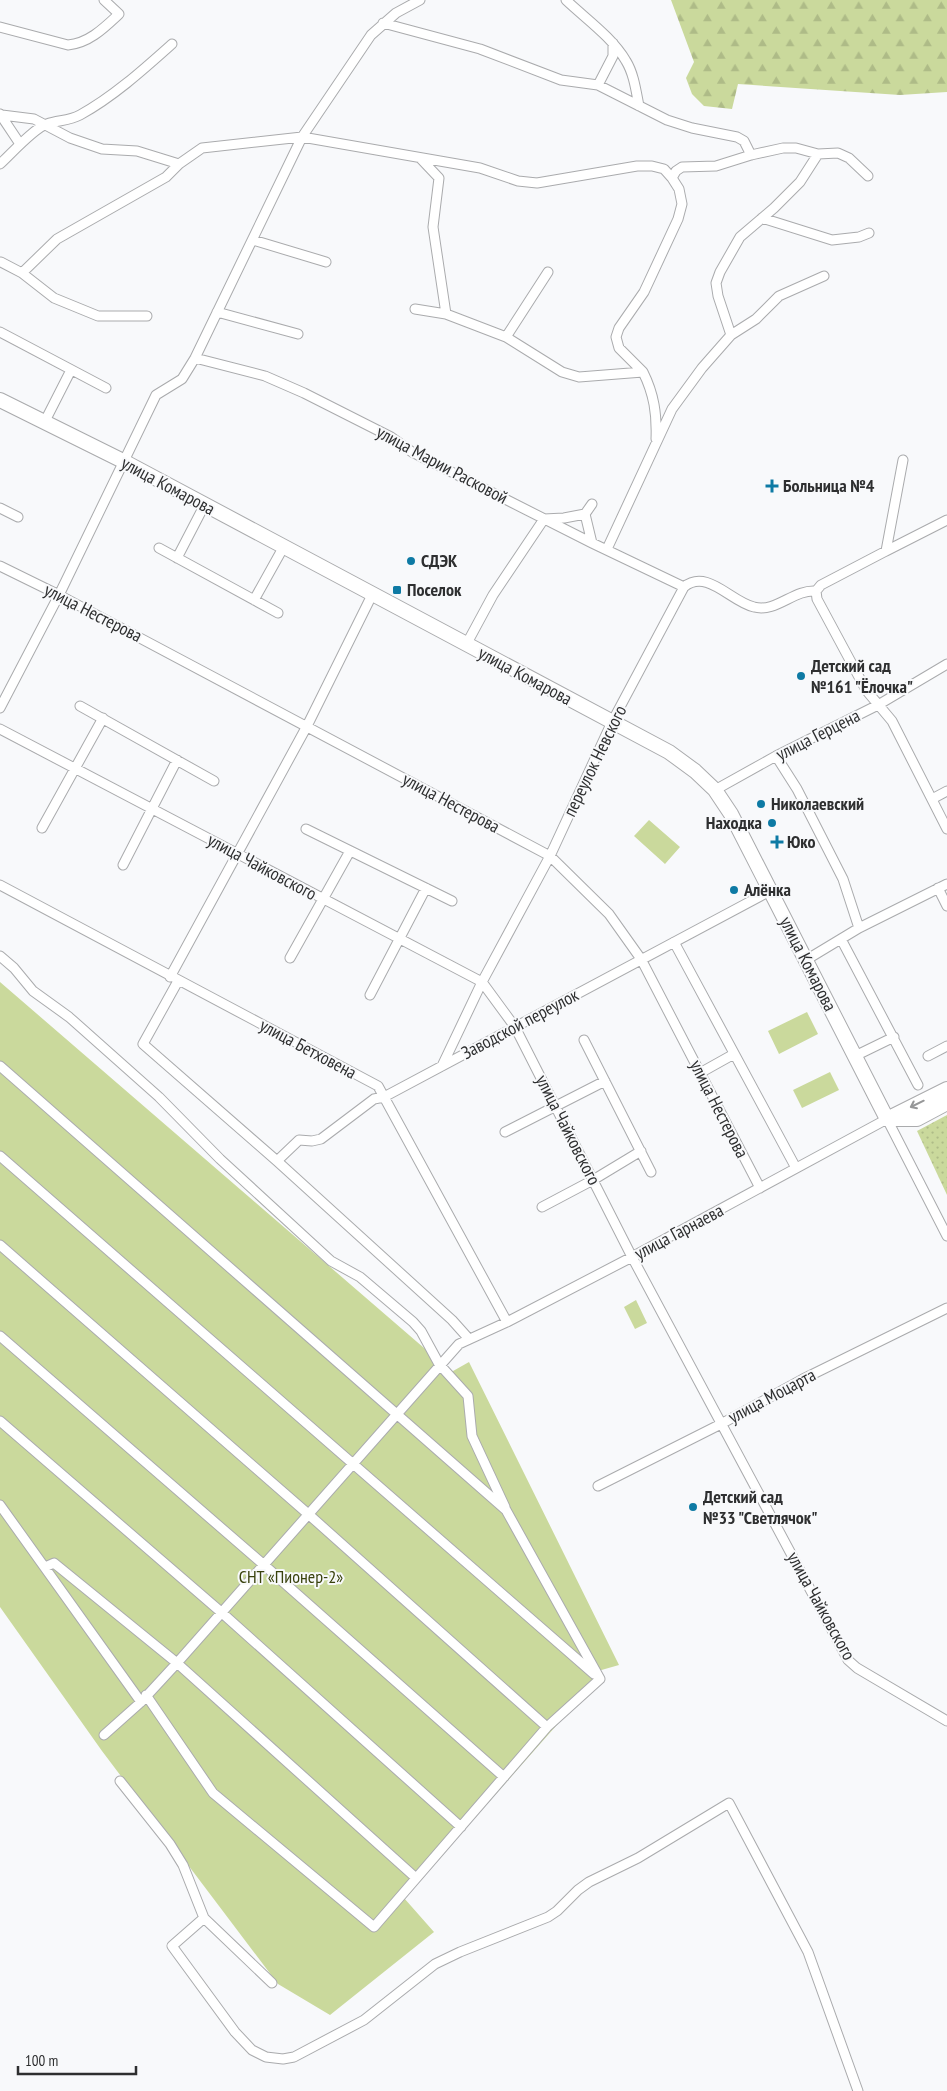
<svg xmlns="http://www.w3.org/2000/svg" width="947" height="2091" font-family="'PT Sans Narrow',sans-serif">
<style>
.forest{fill:url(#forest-firs)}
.park{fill:url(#park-dots)}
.garden{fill:#cad99c}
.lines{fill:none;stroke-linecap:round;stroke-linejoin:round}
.minor-casing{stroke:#aaabad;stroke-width:11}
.primary-casing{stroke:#aaabad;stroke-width:16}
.minor{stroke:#fff;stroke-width:9}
.primary{stroke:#fff;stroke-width:14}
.oneway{stroke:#969798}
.poi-dot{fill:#0e7aa4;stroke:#f8f9fb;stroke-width:2}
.labels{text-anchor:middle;stroke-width:4;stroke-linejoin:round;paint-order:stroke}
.street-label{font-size:18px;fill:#2e2f30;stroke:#f8f9fb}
.poi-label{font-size:18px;font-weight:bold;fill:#2e2f30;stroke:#f8f9fb;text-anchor:start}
.park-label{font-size:18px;fill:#39420d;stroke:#f8f9fb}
</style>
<defs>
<pattern id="forest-firs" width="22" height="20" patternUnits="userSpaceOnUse" patternTransform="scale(1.25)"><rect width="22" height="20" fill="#cad99c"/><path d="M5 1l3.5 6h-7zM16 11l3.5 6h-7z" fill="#aebb87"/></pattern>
<pattern id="park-dots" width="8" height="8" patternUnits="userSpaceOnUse" patternTransform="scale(1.25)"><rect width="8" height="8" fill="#cad99c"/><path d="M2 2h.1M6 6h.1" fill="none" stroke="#aebb87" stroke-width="1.8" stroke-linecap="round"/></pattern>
</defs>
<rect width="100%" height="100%" fill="#f8f9fb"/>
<path class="forest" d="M671 0H947V92L900 95 738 84 732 109 704 106 692 94 686 78 694 62Z"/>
<path class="park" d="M947 1115V1195L917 1131Z"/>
<path class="garden" d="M649 820 680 847 665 864 634 836Z
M0 982 431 1354 446 1375 469 1362 619 1665 598 1671 593 1684 404 1898 434 1932 330 2015 278 1984 102 1751 0 1607Z
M807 1012 818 1034 779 1054 768 1031Z
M830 1072 839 1090 802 1108 793 1090Z
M636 1300 647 1323 635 1329 624 1307Z"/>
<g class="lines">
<defs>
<path id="minor" d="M566 0C586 19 612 37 626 61 634 74 636 91 639 106
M383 23 480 49 561 80 598 85 667 120 692 128 737 137 744 141 751 155
M0 27 68 45C89 43 104 28 119 14L104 0
M598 85 613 56V43
M0 114 20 144
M2 115 34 119 70 138 102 149 137 151 179 164
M0 164C11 154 34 128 47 124 58 120 69 121 80 115 113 97 144 69 172 44
M672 178 676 171 682 167 716 166 751 155 783 148H796L818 154 838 153 849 158 868 176
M762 218 832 240 859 237 869 233
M253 240 326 262
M1 262 22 273 54 298 98 316H147
M22 273 57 239 166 177 179 164 202 148 302 137 480 168 518 181 537 183 637 166H652L664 169 672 178 679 189 682 204 678 219 644 292 619 328 616 337 619 348 643 372 579 377 562 372 506 337 446 314 433 227 439 178 421 159
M415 309 446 314
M217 312 298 334
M0 332 106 388
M731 335 756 319 779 296 824 276
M506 337 548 272
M195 358 265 376 304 393 391 437 412 452 592 543 684 587
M643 372C654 394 657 414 656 439
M44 423 71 370
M903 460 886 551 821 585 816 591 817 599 866 690 892 721 947 829
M0 508 18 517
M585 514 592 543
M159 548 278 613
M607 549 672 409 702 368 731 335 718 296 716 283 720 272 740 237 774 208 800 182 818 154
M886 551 947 520
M177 558 204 506
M0 566 59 595 550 856 609 914 641 959 760 1188
M254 600 283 548
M466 645 493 595 544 519 564 518 585 514 592 504
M80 706 214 781
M0 708 59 595 156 395 182 379 195 358 302 137 371 35 396 13 420 0
M0 729 482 982 515 1027 632 1257 848 1660 857 1668 947 1721
M776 756 797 789 843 879 859 928
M715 790 776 756 878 705 947 664
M932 799 947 791
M42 828 103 718
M306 829 452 901
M123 865 177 760
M0 885 378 1086 507 1322
M938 888 947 906
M841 939 918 1085
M674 942 796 1168
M0 956 14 968 33 991 69 1017 159 1097 220 1159 331 1261 360 1277 413 1322 421 1331 439 1364 468 1396 472 1436 505 1507
M290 958 350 851
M806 960 859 928 947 884
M170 977 307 726 372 595
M178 981 143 1044 277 1161 452 1320 469 1339
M370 995 426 888
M584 1040 651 1172
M855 1056 894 1037
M928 1056 947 1046
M0 1066 506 1510 600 1679
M442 1066 482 982 550 856 612 722 684 587C707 568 731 602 754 607 776 613 794 589 816 591
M700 1073 734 1054
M505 1132 605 1081
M0 1156 594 1674
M277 1161 299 1140 312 1141 321 1139 374 1099 384 1097 770 891
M542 1207 593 1180 641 1151
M0 1245 307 1513 547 1727
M0 1336 264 1565 504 1777
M0 1421 221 1612 461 1827
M598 1486 721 1424 803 1379 947 1308
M0 1505 141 1702
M45 1567 54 1563 177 1663 416 1878
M146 1695 213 1793 374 1927 547 1727 600 1679
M104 1735 141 1702 177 1663 459 1344 507 1322 632 1257 887 1119 947 1236
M120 1781 170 1844 183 1865 204 1918 272 1983
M204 1918 172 1946 235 2032 252 2050 266 2057 283 2059 294 2057 364 2020 435 1964 460 1952 548 1917 557 1911 578 1890 589 1882 638 1858 729 1803 808 1952 858 2091"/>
<path id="primary" d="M0 400 125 462 669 752 695 771 715 790 731 814 887 1119
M887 1119 947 1089
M890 1119H917L947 1103"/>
</defs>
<use href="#minor" class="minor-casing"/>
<use href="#primary" class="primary-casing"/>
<use href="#minor" class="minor"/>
<use href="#primary" class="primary"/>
</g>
<defs><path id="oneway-shaft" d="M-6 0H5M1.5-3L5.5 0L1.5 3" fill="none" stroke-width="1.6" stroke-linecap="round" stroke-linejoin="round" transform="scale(1.25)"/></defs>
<use class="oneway" href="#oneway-shaft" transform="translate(917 1104) rotate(154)"/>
<g class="poi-dot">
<path d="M769.5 478.5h5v5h5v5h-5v5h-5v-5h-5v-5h5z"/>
<circle cx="411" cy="561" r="5"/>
<rect x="392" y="585" width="10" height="10" rx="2.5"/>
<circle cx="801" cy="676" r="5"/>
<circle cx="761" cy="804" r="5"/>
<circle cx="772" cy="823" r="5"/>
<path d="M774.5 834.5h5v5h5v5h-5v5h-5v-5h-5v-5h5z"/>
<circle cx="734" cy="890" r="5"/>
<circle cx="693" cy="1507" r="5"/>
</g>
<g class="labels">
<g class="street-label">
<text transform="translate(442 465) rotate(28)" y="6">улица Марии Расковой</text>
<text transform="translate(168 486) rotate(28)" y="6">улица Комарова</text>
<text transform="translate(93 613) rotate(27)" y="6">улица Нестерова</text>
<text transform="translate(525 676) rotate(28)" y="6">улица Комарова</text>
<text transform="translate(818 735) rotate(-27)" y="6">улица Герцена</text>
<text transform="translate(595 761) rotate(-64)" y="6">переулок Невского</text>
<text transform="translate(451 803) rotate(28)" y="6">улица Нестерова</text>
<text transform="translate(262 867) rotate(28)" y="6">улица Чайковского</text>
<text transform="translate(808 964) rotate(63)" y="6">улица Комарова</text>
<text transform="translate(520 1024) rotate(-28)" y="6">Заводской переулок</text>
<text transform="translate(308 1049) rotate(28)" y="6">улица Бетховена</text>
<text transform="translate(719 1109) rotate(63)" y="6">улица Нестерова</text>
<text transform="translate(568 1130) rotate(63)" y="6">улица Чайковского</text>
<text transform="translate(679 1232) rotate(-28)" y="6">улица Гарнаева</text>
<text transform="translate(772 1396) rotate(-28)" y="6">улица Моцарта</text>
<text transform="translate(821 1606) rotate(61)" y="6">улица Чайковского</text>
</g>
<g class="poi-label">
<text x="783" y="492">Больница №4</text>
<text x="421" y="567">СДЭК</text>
<text x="407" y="596">Поселок</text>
<text x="811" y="672">Детский сад<tspan x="811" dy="21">№161 "Ёлочка"</tspan></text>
<text x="771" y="810">Николаевский</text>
<text x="762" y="829" text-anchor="end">Находка</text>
<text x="787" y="848">Юко</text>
<text x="744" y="896">Алёнка</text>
<text x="703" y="1503">Детский сад<tspan x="703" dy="21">№33 "Светлячок"</tspan></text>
</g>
<g class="park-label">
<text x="291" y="1583">СНТ «Пионер-2»</text>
</g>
</g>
<path d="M18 2066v8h118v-8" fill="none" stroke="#2e2f30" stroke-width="2.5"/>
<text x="25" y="2066" font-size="15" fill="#2e2f30" stroke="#f8f9fb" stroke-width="4" paint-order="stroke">100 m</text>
</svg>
